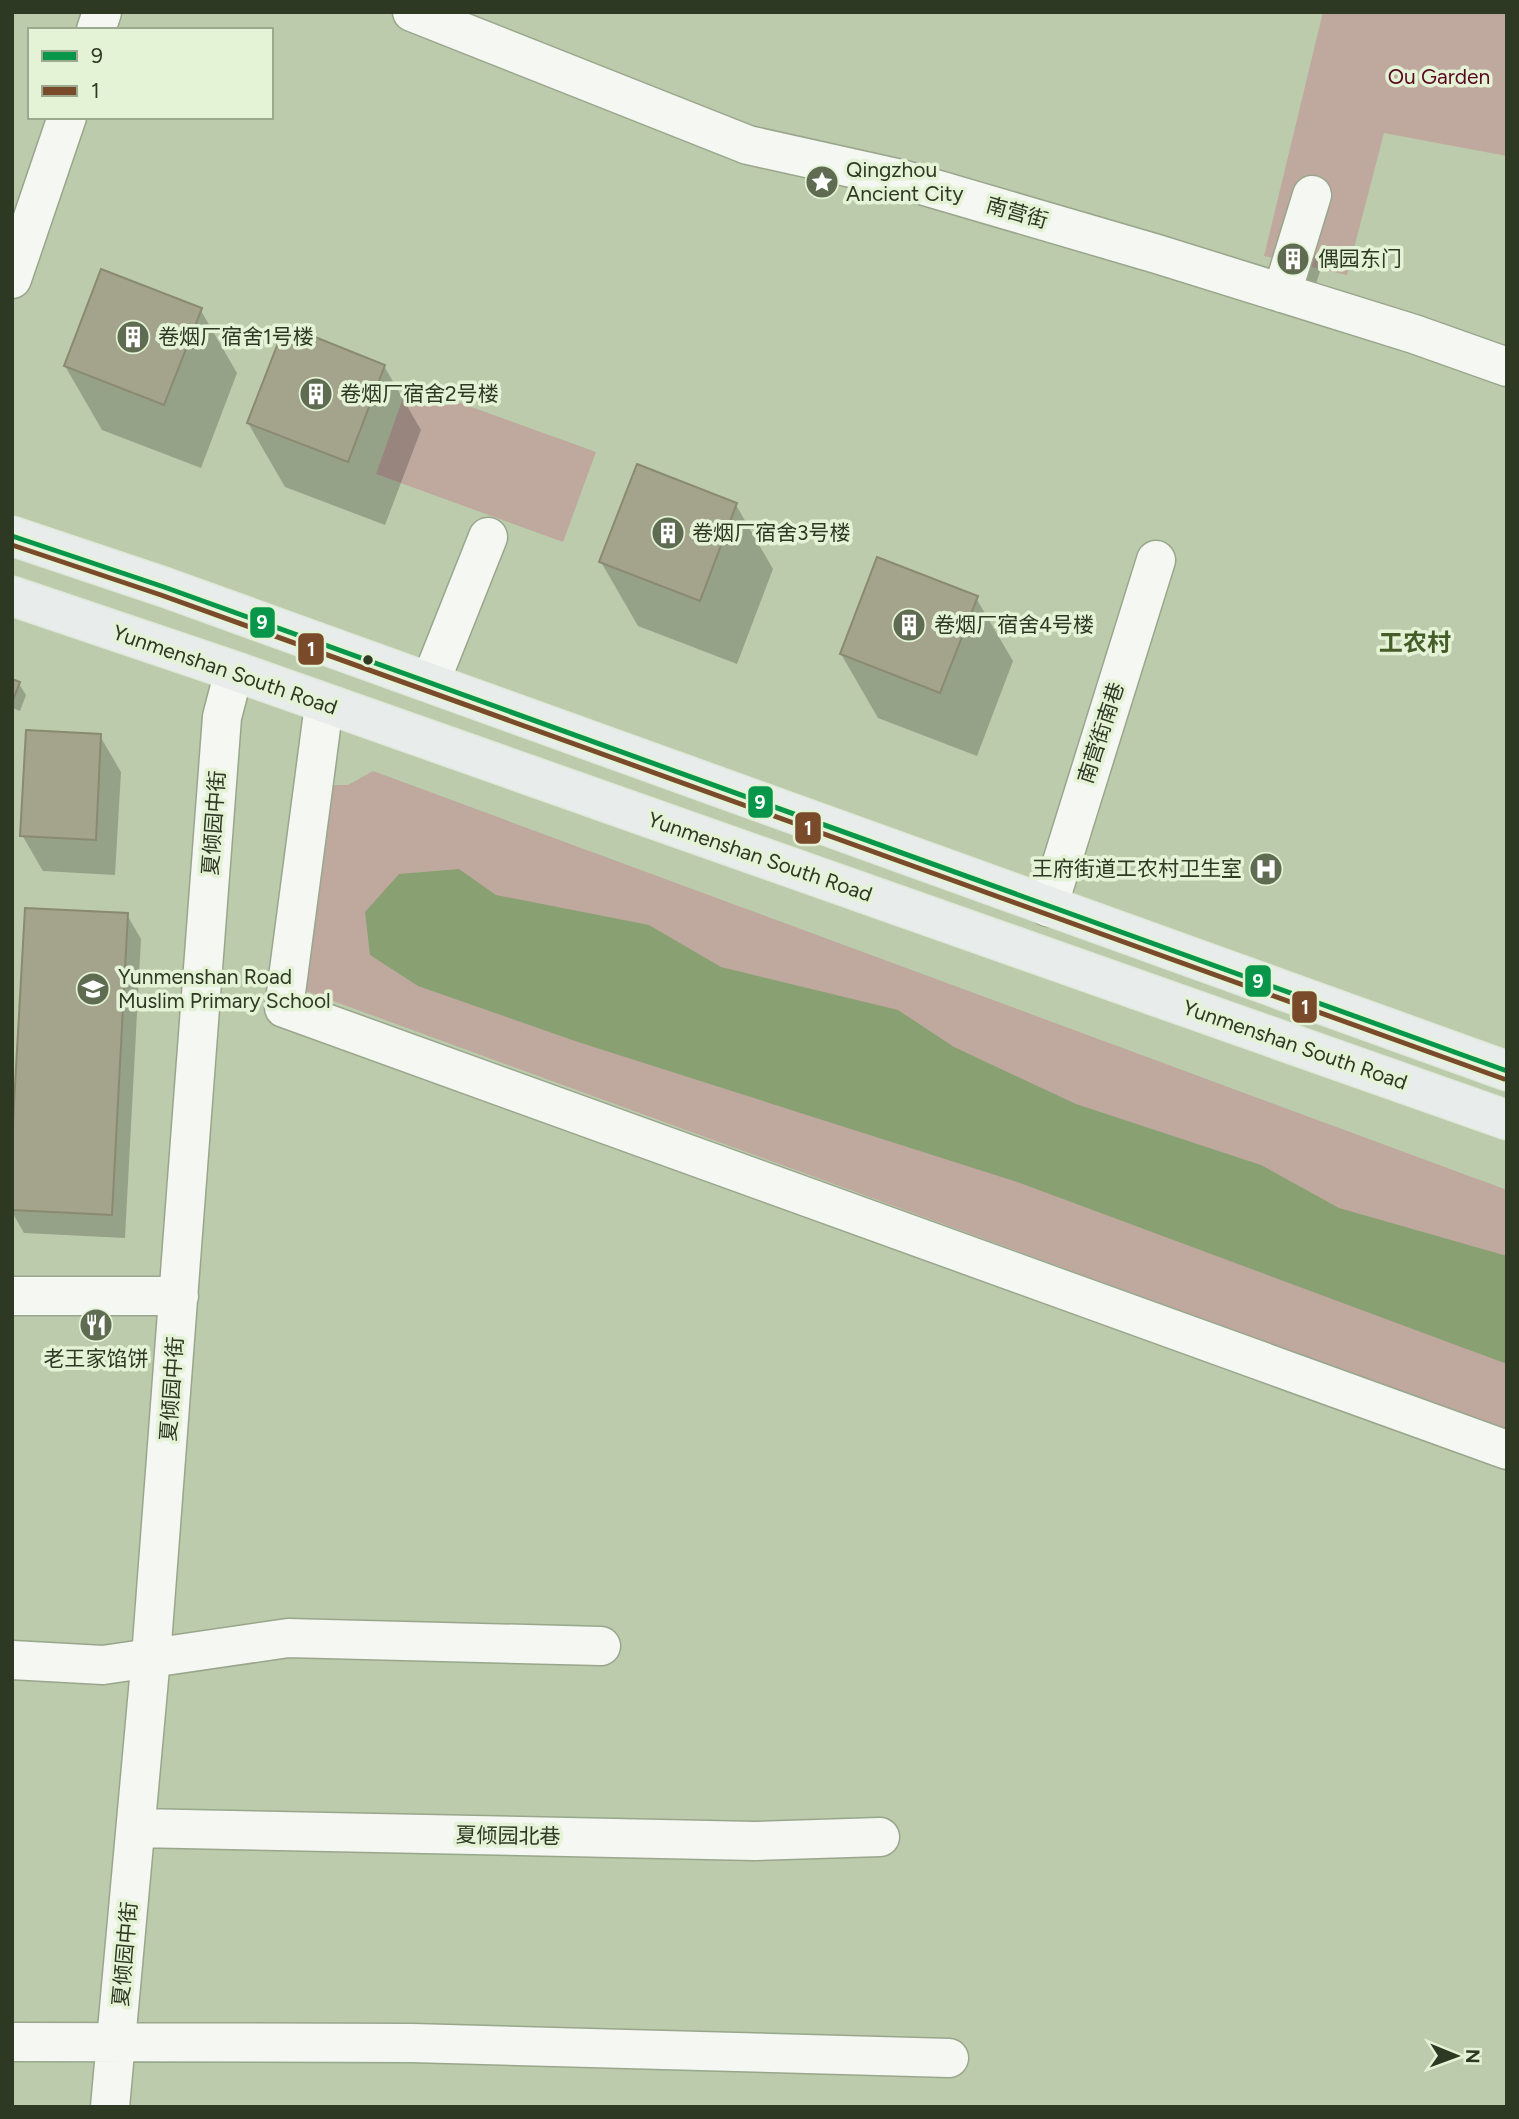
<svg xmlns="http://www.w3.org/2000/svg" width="1519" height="2119" font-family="Figtree,'Noto Sans SC',sans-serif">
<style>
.green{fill:#bfa89e}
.water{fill:#89a172}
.shadow{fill:#0003}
.building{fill:#a4a48c;stroke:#8a8a71;stroke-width:2}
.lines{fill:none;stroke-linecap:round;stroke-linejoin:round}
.minor-casing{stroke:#99a68c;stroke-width:41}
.major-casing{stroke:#e0e8d9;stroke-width:41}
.minor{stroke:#f5f7f2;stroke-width:38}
.major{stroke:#e8edec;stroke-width:38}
.bus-1-casing{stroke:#e4f3d6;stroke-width:10}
.bus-2-casing{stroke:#e4f3d6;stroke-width:10}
.bus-1{stroke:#07964a;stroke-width:5}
.bus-2{stroke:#7a4b2a;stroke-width:5}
.bus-dot{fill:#2d3922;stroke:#e4f3d6;stroke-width:2.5}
.labels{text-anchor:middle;stroke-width:7;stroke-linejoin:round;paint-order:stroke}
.park-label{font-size:21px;fill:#5a0822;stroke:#e4f3d6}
.poi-label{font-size:21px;fill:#2d3922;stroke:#e4f3d6;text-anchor:start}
.street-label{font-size:21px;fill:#2d3922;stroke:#e4f3d6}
.quarter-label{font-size:24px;font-weight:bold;fill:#455e29;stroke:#e4f3d6}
.line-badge{stroke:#e4f3d6;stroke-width:2.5}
.badge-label{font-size:19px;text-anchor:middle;font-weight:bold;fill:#fff}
</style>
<rect width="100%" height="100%" fill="#bbcbab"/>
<path class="green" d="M1323 12H1507V156L1384 133 1347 275 1264 256Z
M408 384 596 452 563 542 376 474Z
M373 771 1507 1190V1430L303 990 317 785H348Z"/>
<path class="water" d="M459 869 496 895 649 925 721 967 898 1010 954 1047 1076 1104 1261 1165 1339 1208 1507 1256V1364L1020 1183 578 1042 418 986 370 955 365 912 399 874Z"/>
<path class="shadow" d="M1278 243 1315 253 1322 265 1315 287 1279 277Z
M200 309 237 373 201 468 102 430 65 366Z
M384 366 421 430 385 525 285 487 248 423Z
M736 505 773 569 737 664 638 626 601 562Z
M976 598 1013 661 977 756 878 718 841 654Z
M12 681 19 684 26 695 20 711 12 708Z
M100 736 121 772 115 875 43 871 22 835Z
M127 915 141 939 125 1238 24 1233 12 1212V1172Z"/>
<path class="building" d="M101 269 202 308 164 405 64 366Z
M285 325 385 365 348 462 247 423Z
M637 464 737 503 700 601 599 562Z
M877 557 978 596 940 693 840 654Z
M12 679 20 682 13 700H12Z
M26 730 101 734 96 840 20 836Z
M25 908 128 913 112 1215 12 1210V1139Z"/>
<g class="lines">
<defs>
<path id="minor" d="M412 12 748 145 901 179 1157 254 1414 334 1507 367
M96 30 102 12
M12 279 67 117
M1282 293 1312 195
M430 683 488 537
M324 705 284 1008 1507 1450
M1048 907 1156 560
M12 1296H179
M12 1660 103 1665 288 1638 601 1646
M136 1828 755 1841 880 1837
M12 2042 412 2043 949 2058
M110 2107 151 1657 222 717 234 671"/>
<path id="major" d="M12 536 164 587 1507 1071
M12 596 234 671 1507 1120"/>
</defs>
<use href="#minor" class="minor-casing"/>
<use href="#major" class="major-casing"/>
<use href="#minor" class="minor"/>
<use href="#major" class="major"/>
<defs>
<path id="bus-1" d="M12 536 164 587 1507 1071"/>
<path id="bus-2" d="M12 545 161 595 1504 1079"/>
</defs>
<use href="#bus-1" class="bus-1-casing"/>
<use href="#bus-2" class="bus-2-casing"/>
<use href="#bus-1" class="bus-1"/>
<use href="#bus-2" class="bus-2"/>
</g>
<defs>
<symbol id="sight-disc" viewBox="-11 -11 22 22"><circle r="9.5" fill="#5f6c52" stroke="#e4f3d6"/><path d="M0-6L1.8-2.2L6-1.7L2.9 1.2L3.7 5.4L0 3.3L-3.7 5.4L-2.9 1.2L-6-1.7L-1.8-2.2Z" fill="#fff"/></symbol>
<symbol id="building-disc" viewBox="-11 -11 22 22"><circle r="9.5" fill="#5f6c52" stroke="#e4f3d6"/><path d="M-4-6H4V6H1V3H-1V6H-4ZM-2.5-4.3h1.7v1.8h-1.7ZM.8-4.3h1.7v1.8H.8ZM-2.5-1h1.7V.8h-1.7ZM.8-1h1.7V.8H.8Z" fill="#fff"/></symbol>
<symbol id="hospital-disc" viewBox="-11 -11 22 22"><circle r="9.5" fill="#5f6c52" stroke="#e4f3d6"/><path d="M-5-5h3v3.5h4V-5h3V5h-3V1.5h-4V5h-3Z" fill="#fff"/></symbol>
<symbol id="school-disc" viewBox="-11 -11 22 22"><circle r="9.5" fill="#5f6c52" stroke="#e4f3d6"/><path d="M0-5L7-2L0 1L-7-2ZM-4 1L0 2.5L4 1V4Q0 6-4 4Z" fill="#fff"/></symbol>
<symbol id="restaurant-disc" viewBox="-11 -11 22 22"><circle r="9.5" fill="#5f6c52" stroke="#e4f3d6"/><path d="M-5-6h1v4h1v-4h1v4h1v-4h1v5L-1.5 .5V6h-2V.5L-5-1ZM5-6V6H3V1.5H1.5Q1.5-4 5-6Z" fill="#fff"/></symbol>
</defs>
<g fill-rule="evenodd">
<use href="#sight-disc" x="803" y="163" width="38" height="38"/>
<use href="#building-disc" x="1274" y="240" width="38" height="38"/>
<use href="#building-disc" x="114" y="318" width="38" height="38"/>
<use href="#building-disc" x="297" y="375" width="38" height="38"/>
<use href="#building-disc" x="649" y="514" width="38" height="38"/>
<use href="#building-disc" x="890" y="606" width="38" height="38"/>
<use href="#hospital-disc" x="1247" y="850" width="38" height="38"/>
<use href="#school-disc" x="74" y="970" width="38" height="38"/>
<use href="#restaurant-disc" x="77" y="1306" width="38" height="38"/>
</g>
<circle class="bus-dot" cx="368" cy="660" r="6"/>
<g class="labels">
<g class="park-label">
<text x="1439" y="84">Ou Garden</text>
</g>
<g class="poi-label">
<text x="846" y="177">Qingzhou<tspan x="846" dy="24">Ancient City</tspan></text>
<text x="1318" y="266">偶园东门</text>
<text x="158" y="344">卷烟厂宿舍1号楼</text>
<text x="340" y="401">卷烟厂宿舍2号楼</text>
<text x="692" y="540">卷烟厂宿舍3号楼</text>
<text x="934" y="632">卷烟厂宿舍4号楼</text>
<text x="1242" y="876" text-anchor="end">王府街道工农村卫生室</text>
<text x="118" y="984">Yunmenshan Road<tspan x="118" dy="24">Muslim Primary School</tspan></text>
<text x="96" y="1366" text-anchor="middle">老王家馅饼</text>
</g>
<g class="street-label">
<text transform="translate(1017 213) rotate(16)" y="7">南营街</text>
<text transform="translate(225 670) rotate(19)" y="7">Yunmenshan South Road</text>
<text transform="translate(1101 733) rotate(-72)" y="7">南营街南巷</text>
<text transform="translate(214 823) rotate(-86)" y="7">夏倾园中街</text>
<text transform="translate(760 857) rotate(19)" y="7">Yunmenshan South Road</text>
<text transform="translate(1295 1045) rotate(19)" y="7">Yunmenshan South Road</text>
<text transform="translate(172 1389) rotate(-86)" y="7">夏倾园中街</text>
<text transform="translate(508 1836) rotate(1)" y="7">夏倾园北巷</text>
<text transform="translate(125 1954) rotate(-85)" y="7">夏倾园中街</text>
</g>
<g class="quarter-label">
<text x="1415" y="651">工农村</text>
</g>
</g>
<g class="line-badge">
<rect x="249" y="606" width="27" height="33" rx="7" fill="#07964a"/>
<rect x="297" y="632" width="28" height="34" rx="7" fill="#7a4b2a"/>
<rect x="747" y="785" width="27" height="34" rx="7" fill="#07964a"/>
<rect x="794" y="811" width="28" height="34" rx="7" fill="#7a4b2a"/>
<rect x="1244" y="964" width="28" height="34" rx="7" fill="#07964a"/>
<rect x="1291" y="990" width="27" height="34" rx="7" fill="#7a4b2a"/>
</g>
<g class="badge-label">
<text x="262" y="629">9</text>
<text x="311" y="656">1</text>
<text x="760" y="809">9</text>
<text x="808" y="835">1</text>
<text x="1258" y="988">9</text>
<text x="1305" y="1014">1</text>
</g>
<rect width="1519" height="2119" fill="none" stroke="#2d3922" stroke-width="28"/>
<rect x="28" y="28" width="245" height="91" fill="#e4f3d6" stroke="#9ba98e" stroke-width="2"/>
<rect x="42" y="51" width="35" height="10" fill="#07964a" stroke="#9ba98e" stroke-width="2"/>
<text x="91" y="63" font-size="21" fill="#2d3922">9</text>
<rect x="42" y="86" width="35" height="10" fill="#7a4b2a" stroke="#9ba98e" stroke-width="2"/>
<text x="91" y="98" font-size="21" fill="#2d3922">1</text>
<g transform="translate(1456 2056) rotate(91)" stroke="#e4f3d6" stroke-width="5" paint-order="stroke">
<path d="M0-5L12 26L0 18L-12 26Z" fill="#2d3922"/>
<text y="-10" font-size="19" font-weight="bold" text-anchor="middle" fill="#2d3922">N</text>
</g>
</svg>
